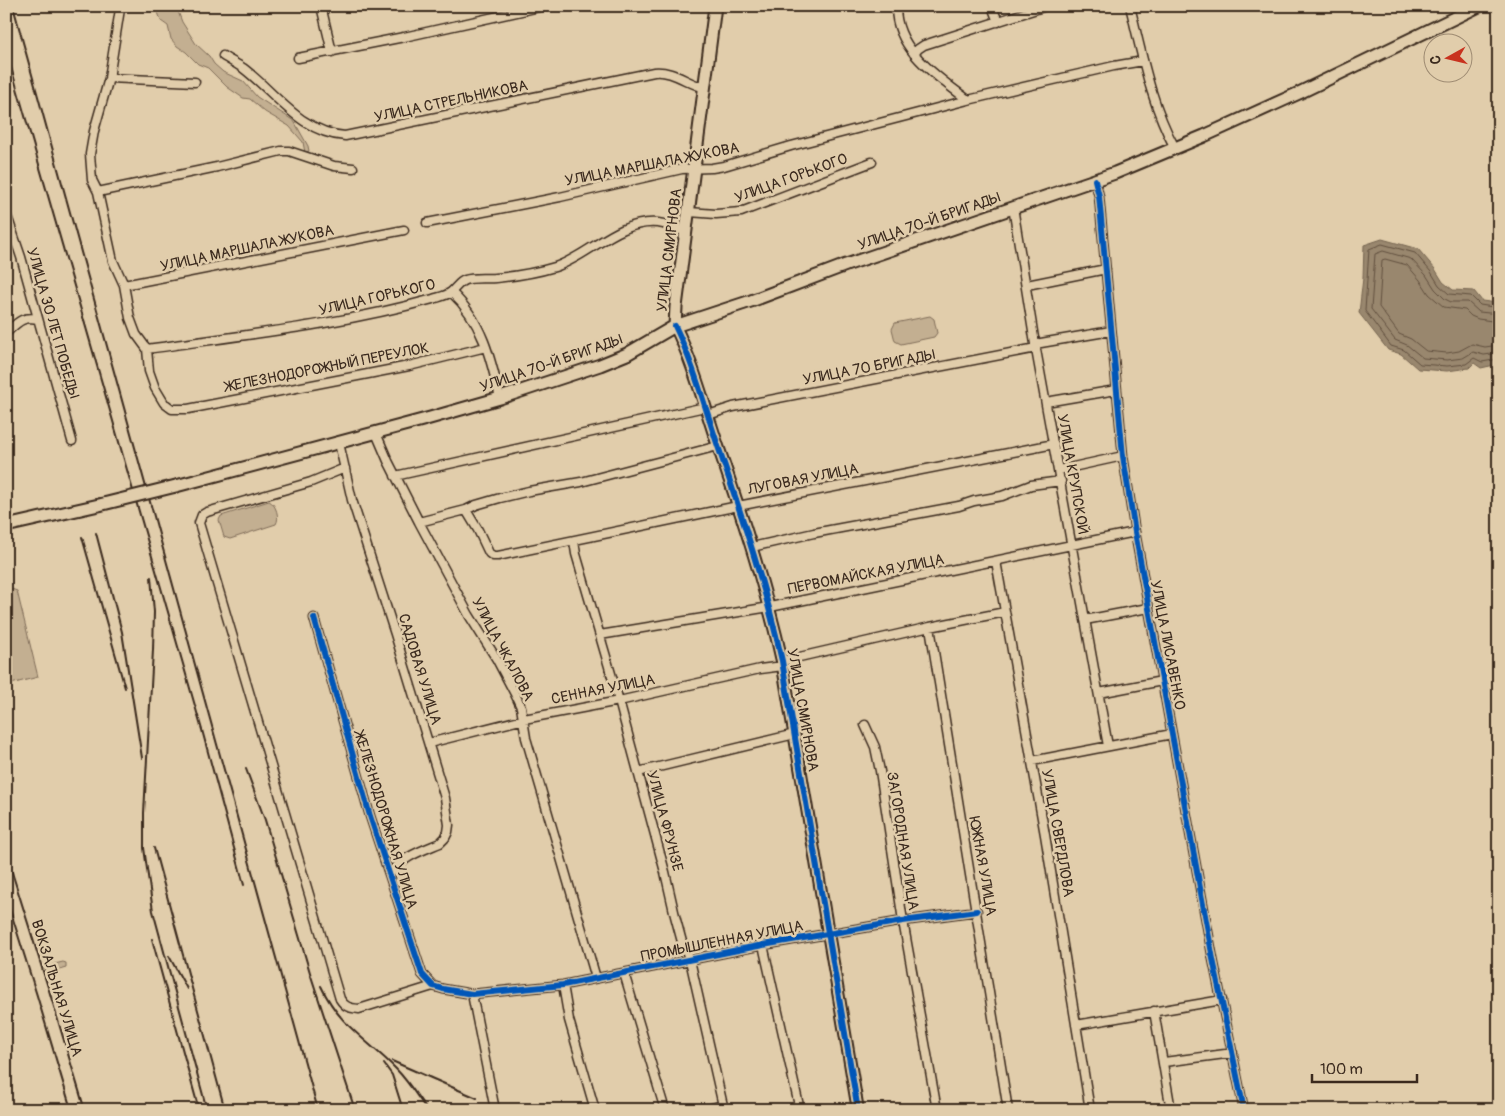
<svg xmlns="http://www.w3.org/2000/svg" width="1505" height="1116" font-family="Pangolin,sans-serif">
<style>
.green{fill:#c3af91;stroke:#7f6c58}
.water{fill:#99876e;stroke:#73624e}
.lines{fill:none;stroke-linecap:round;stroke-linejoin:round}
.shore{stroke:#614f3e;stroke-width:1}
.minor-casing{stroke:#3b2a1e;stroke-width:11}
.tertiary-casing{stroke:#3b2a1e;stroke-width:14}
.secondary-casing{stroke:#3b2a1e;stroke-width:15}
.minor{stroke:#e1cdab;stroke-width:8}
.tertiary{stroke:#e1cdab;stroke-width:10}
.secondary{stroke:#e1cdab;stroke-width:11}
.rail{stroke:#3b2a1e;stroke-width:2}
.secondary-bridge-casing{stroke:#3b2a1e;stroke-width:15;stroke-linecap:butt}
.secondary-bridge{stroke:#e1cdab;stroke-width:11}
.cycleway-casing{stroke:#e1cdab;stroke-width:9}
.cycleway{stroke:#0057b8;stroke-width:6}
.labels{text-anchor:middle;stroke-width:5;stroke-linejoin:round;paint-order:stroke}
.street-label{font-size:15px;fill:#3b2a1e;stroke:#e1cdab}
</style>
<rect width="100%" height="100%" fill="#e1cdab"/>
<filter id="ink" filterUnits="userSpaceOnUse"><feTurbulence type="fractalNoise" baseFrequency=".02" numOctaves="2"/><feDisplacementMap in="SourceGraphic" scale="10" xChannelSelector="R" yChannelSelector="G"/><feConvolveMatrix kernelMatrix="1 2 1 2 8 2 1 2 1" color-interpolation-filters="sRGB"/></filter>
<g filter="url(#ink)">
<path class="green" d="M156 6H176L182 22 196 44 209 56 214 64 223 72 243 81 257 97 294 121 308 146 309 151 305 153 303 142 289 126 265 112 250 99 243 98 227 87 208 68 198 64 186 52 177 46 171 39 168 26 161 21Z
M930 316 934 319 937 333 934 337 901 344 895 341 892 329 895 323Z
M269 501C276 504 280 518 276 524L230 539 224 537 219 520 221 516Z
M6 587 17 591 38 677 11 684 6 667Z
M63 962 66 963V968L49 973 45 972 46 966Z"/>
<path class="water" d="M1382 239 1418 249 1435 269 1443 282 1453 290 1474 291 1482 301 1497 303 1499 364 1481 368 1474 363 1469 368 1447 371 1418 369 1401 354 1388 350 1359 313 1363 278 1364 245Z"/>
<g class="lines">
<path class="shore" d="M1499 308 1480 305 1471 296 1449 294 1439 285 1431 272 1415 253 1382 244 1369 249 1365 311 1391 346 1404 350 1420 364 1447 366 1466 364 1474 358 1482 362 1499 359
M1499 314 1479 312 1468 302H1451L1445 299 1435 289 1426 275 1411 259 1383 251 1375 254 1371 309 1395 340 1407 345 1423 358 1447 360 1463 358 1473 352 1484 355 1499 353
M1499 322 1478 319 1471 316 1465 310 1444 307 1429 294 1420 280 1407 265 1385 259 1382 260 1379 307 1399 334 1411 339 1426 351 1447 353 1459 351 1472 344 1485 347 1499 345"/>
<defs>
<path id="minor" d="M122 6 120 9 109 78 94 131 90 154 92 180 98 192 113 261 124 285 130 318 136 334 147 349 149 371 155 388 164 403 172 409H188L409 366 486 347
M321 6 332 52
M896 6C895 50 938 77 968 100
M992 6 998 22
M1130 6C1142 55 1151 104 1175 148
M914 54 918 49 924 45 1046 6
M223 56C229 60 237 64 243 68 276 93 301 133 345 136L654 72C673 70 686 83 705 88
M298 58 404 37 544 6
M109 78 195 82
M1095 180 1099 196 1123 456 1135 532 1213 959 1244 1110
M98 192 217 167 281 151H289L334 166 353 168
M1013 207 1035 344 1108 746
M689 212 716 214 741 212 872 162
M6 213 21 257 72 441
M427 223 560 197 682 169 712 168 724 166 791 146 968 100 1114 66 1143 61
M124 285 404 230
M1027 285 1106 269
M451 292C482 320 491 359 500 398
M6 333C18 322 22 316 38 319
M1035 344 1111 331
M147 349C243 335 340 325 433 299 439 297 446 296 451 292 456 288 459 282 465 280 474 277 486 279 496 278 516 276 535 273 555 267 589 256 619 219 658 223 668 224 677 228 686 232
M1046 402 1116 390
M708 415 733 407 1036 348
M376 433 388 461 419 522 469 615 496 658 515 694 521 707 526 738 596 978
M339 443 352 500 395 634 445 798 449 825 448 832 445 838 440 843C421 851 401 857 390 875
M345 468 311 482 207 512 202 515 199 523 340 999C345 1007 349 1008 359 1009L433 986
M1059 470 1123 456
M395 476 705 407
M466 510 478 530 489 553 493 556H498L738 506 1054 444
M419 522 466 510 476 505 500 498 529 491 581 482 718 446
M574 541 576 554 619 701 665 872 675 916 682 942 690 960 724 1110
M752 547 814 533 959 506 974 501 1002 496 1031 485 1061 481
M996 561 1045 835 1090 1110
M314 618 370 816 422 974 433 986 443 989 472 994 563 985 763 945 903 921 977 911
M1085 620 1148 608
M930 627 1008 1110
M600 635 770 607 1135 532
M782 661 930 627 1005 612
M1099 693 1162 681
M865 725 875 747 880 771 903 921 937 1110
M429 743 524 719 619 701 760 669 783 666
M1032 761 1172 734
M638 772 795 734
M763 945 800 1110
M624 973 665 1110
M563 985 569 1020 595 1110
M472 994 495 1110
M1154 1011 1171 1110
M1076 1025 1222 1000
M1164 1062 1233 1053
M704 1110 723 1105"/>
<path id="tertiary" d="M675 326C694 365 705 408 719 449 743 519 766 589 782 661L858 1110"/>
<path id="secondary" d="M675 326 676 307 715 6
M176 486 430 418 500 398 600 365 627 354 675 326 751 301 846 265 1115 173 1204 136 1299 93 1479 6
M6 526 99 505
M6 875 43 993 78 1110"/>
</defs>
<use href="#minor" class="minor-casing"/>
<use href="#tertiary" class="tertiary-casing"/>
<use href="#secondary" class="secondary-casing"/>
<use href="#minor" class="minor"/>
<use href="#tertiary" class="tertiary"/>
<use href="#secondary" class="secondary"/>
<path class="rail" d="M13 6 318 1110
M6 50 202 730 244 885
M96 533 122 632 142 758
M82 537 125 688
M151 577 154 612 153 650 144 813V848L153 911 207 1110
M246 769 265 820 311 976 355 1110
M154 848 225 1110
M152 939 199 1110
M169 956 187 989
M321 986C340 1027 367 1039 396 1069 408 1081 417 1096 427 1110
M392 1061 477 1098
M384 1064 392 1075 403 1110"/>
<defs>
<path id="secondary-bridge" d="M99 505 176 486"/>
</defs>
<use href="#secondary-bridge" class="secondary-bridge-casing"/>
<use href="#secondary-bridge" class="secondary-bridge"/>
<defs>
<path id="cycleway" d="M1095 180 1099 196 1123 456 1135 532 1213 959 1244 1110
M675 326C694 365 705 408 719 449 743 519 766 589 782 661L858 1110
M314 618 370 816 422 974 433 986 443 989 472 994 563 985 763 945 903 921 977 911"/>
</defs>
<use href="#cycleway" class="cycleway-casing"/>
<use href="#cycleway" class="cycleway"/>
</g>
</g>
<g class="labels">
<g class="street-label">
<text transform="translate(451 101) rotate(-12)" y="5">УЛИЦА СТРЕЛЬНИКОВА</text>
<text transform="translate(652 164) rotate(-11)" y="5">УЛИЦА МАРШАЛА ЖУКОВА</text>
<text transform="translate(791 178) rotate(-20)" y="5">УЛИЦА ГОРЬКОГО</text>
<text transform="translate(929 221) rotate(-19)" y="5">УЛИЦА 70-Й БРИГАДЫ</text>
<text transform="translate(247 248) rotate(-12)" y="5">УЛИЦА МАРШАЛА ЖУКОВА</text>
<text transform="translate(669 250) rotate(-83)" y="5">УЛИЦА СМИРНОВА</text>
<text transform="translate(377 297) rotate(-13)" y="5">УЛИЦА ГОРЬКОГО</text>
<text transform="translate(53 323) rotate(74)" y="5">УЛИЦА 30 ЛЕТ ПОБЕДЫ</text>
<text transform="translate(551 363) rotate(-19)" y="5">УЛИЦА 70-Й БРИГАДЫ</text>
<text transform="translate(327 367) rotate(-11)" y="5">ЖЕЛЕЗНОДОРОЖНЫЙ ПЕРЕУЛОК</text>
<text transform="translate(869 367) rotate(-11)" y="5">УЛИЦА 70 БРИГАДЫ</text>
<text transform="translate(1073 474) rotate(80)" y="5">УЛИЦА КРУПСКОЙ</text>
<text transform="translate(803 479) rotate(-11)" y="5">ЛУГОВАЯ УЛИЦА</text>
<text transform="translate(866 574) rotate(-11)" y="5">ПЕРВОМАЙСКАЯ УЛИЦА</text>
<text transform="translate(1168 645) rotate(79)" y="5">УЛИЦА ЛИСАВЕНКО</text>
<text transform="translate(503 649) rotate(62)" y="5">УЛИЦА ЧКАЛОВА</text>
<text transform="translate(420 669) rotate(73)" y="5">САДОВАЯ УЛИЦА</text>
<text transform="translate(603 689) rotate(-11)" y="5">СЕННАЯ УЛИЦА</text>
<text transform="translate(803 710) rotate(80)" y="5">УЛИЦА СМИРНОВА</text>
<text transform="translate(386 820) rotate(73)" y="5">ЖЕЛЕЗНОДОРОЖНАЯ УЛИЦА</text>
<text transform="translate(665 821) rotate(75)" y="5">УЛИЦА ФРУНЗЕ</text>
<text transform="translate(1058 833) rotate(80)" y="5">УЛИЦА СВЕРДЛОВА</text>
<text transform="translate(903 841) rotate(81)" y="5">ЗАГОРОДНАЯ УЛИЦА</text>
<text transform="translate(983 866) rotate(80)" y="5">ЮЖНАЯ УЛИЦА</text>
<text transform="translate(722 941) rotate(-11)" y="5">ПРОМЫШЛЕННАЯ УЛИЦА</text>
<text transform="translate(57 988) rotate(73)" y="5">ВОКЗАЛЬНАЯ УЛИЦА</text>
</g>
</g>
<rect width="1505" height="1116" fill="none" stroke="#e1cdab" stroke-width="25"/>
<rect x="12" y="12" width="1480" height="1091" fill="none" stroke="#3b2a1e" stroke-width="2" filter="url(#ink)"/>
<g transform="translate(1448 58) rotate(262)"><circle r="24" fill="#e1cdab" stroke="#9f8c73"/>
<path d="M0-4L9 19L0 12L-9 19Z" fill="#c8321e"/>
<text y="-8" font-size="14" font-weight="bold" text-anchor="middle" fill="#3b2a1e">С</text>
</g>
<path d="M1312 1074v8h105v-8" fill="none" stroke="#3b2a1e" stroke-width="2.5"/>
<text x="1320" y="1074" font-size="15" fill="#3b2a1e" stroke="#e1cdab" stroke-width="4" paint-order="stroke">100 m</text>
</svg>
